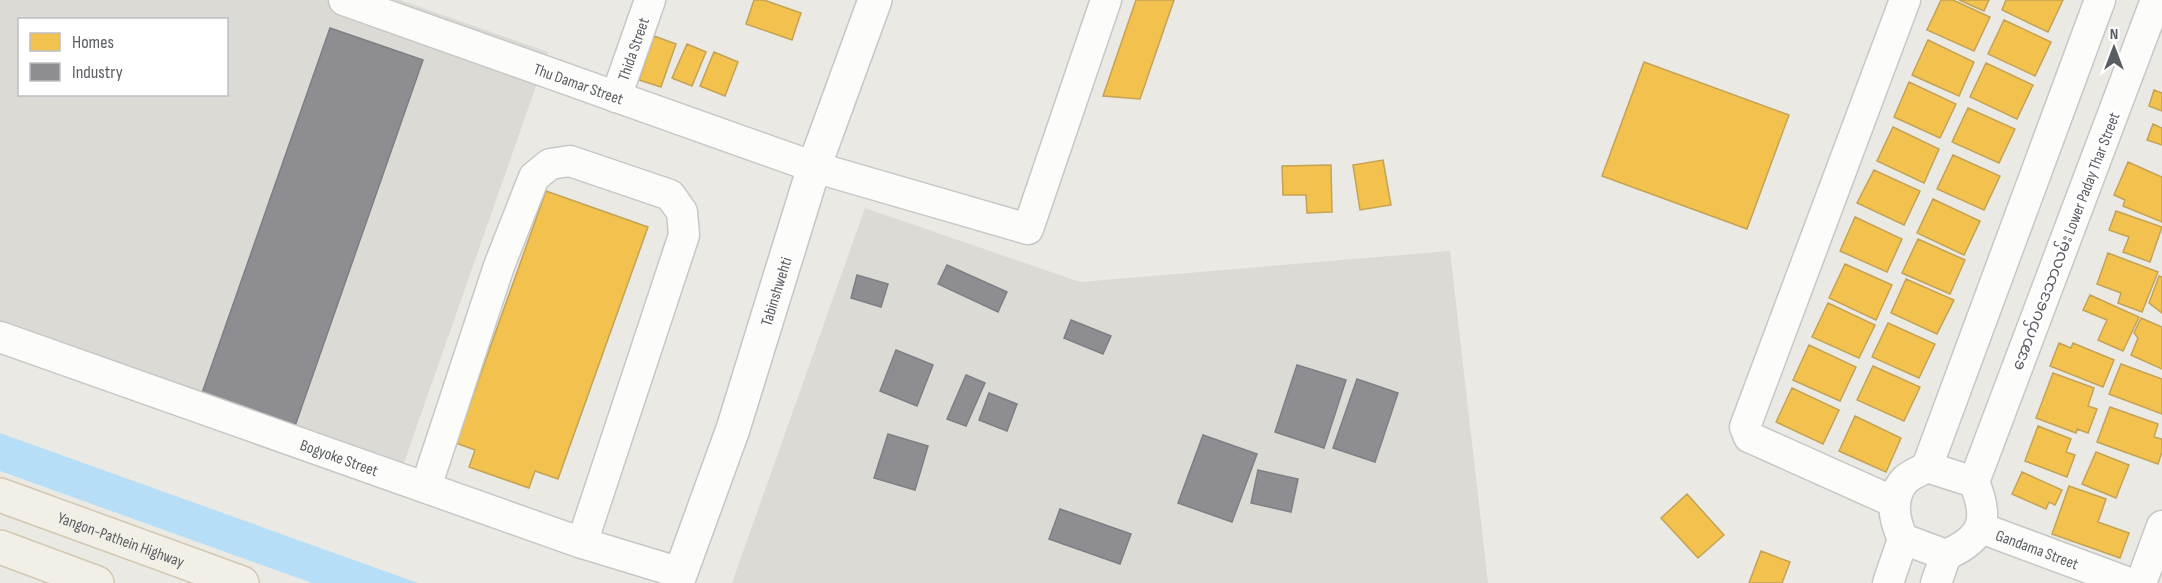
<svg xmlns="http://www.w3.org/2000/svg" width="2162" height="583" font-family="'Sofia Sans Condensed','Noto Sans Myanmar',sans-serif">
<style>
.industrial{fill:#dbdad5;fill-rule:evenodd}
.water{fill:#b6dff7}
.homes{fill:#f2c14e;stroke:#c4a354;stroke-width:1.5}
.industry{fill:#8d8d92;stroke:#7e7f84;stroke-width:1.5}
.lines{fill:none;stroke-linecap:round;stroke-linejoin:round}
.street-casing{stroke:#c7c7c6;stroke-width:33}
.secondary-casing{stroke:#c5c6c5;stroke-width:36}
.primary-casing{stroke:#d3c8b1;stroke-width:36}
.street{stroke:#fcfcfb;stroke-width:30}
.secondary{stroke:#fcfcfb;stroke-width:33}
.primary{stroke:#f2efe7;stroke-width:33}
.labels{text-anchor:middle;stroke-width:6;stroke-linejoin:round;paint-order:stroke}
.street-label{font-size:16px;fill:#5a5e63;stroke:#fff}
</style>
<rect width="100%" height="100%" fill="#eae9e4"/>
<path class="industrial" d="M0 0H400L548 52 400 474 0 331ZM20 20H226V94H20Z
M865 208 1080 282 1450 251 1488 583H732Z"/>
<path class="water" d="M0 433 418 583H312L0 471Z"/>
<path class="homes" d="M754 0H764L801 13 792 40 746 24Z
M1136 0H1174L1140 99 1103 96Z
M1941 0H1953L1990 17 1974 51 1927 30Z
M1959 0H1989L1984 11Z
M2006 0H2063L2048 32 2002 10Z
M2004 20 2051 42 2035 76 1988 54Z
M654 36 676 44 661 87 639 80Z
M1928 40 1974 62 1959 96 1912 75Z
M687 44 706 52 692 86 672 78Z
M714 52 738 62 725 96 700 86Z
M1644 62 1789 115 1747 229 1602 176Z
M1986 63 2033 85 2017 119 1970 97Z
M1909 82 1956 104 1940 138 1894 117Z
M2154 90 2162 93V111L2149 106Z
M1968 108 2015 129 1999 163 1952 142Z
M2153 124 2162 128V145L2147 140Z
M1893 127 1939 149 1924 183 1877 161Z
M1953 155 2000 176 1984 210 1937 189Z
M1383 160 1391 205 1360 210 1353 165Z
M2128 162 2162 177V222L2123 206 2125 200 2114 195Z
M1331 165 1332 212 1307 213 1306 195H1283L1282 166Z
M1874 170 1920 191 1904 225 1857 203Z
M546 191 648 227 558 479 535 471 529 488 469 467 475 450 456 443Z
M1933 199 1980 221 1964 255 1917 233Z
M2116 211 2162 227 2150 262 2123 252 2129 237 2109 230Z
M1855 217 1902 239 1887 272 1840 251Z
M1918 239 1965 260 1950 294 1902 273Z
M2108 253 2158 272 2142 312 2118 303 2121 293 2097 284Z
M1845 264 1892 285 1876 320 1829 298Z
M2159 276 2162 277V313L2149 303Z
M1906 279 1954 300 1937 334 1891 313Z
M2090 295 2139 317 2123 351 2098 340 2107 320 2083 310Z
M1828 303 1875 325 1859 358 1812 337Z
M2141 318 2162 327V369L2131 355 2138 338 2134 333Z
M1888 323 1935 344 1919 378 1872 357Z
M2059 343 2071 348 2073 343 2114 360 2103 387 2050 366Z
M1809 345 1856 367 1840 401 1793 380Z
M2121 364 2162 379V414L2109 394Z
M1873 366 1920 387 1904 421 1857 400Z
M2053 373 2094 388 2088 406 2097 409 2088 433 2077 429 2076 433 2036 418Z
M1792 388 1839 410 1823 444 1776 422Z
M2110 407 2158 424 2154 437 2162 439V452L2158 464 2097 442Z
M1855 416 1901 438 1886 472 1839 451Z
M2038 426 2071 439 2066 452 2075 455 2067 477 2025 461Z
M2096 452 2129 465 2116 498 2082 484Z
M2022 472 2062 490 2055 505 2049 502 2046 509 2012 494Z
M2069 486 2106 499 2098 522 2129 533 2120 558 2052 534Z
M1687 494 1724 535 1698 558 1661 518Z
M1761 551 1790 562 1782 583H1749Z"/>
<path class="industry" d="M330 28 423 60 295 426 202 393Z
M947 265 1007 292 998 312 938 284Z
M857 275 888 284 881 307 851 298Z
M1071 320 1111 336 1103 354 1064 338Z
M896 350 933 365 917 406 880 391Z
M1297 365 1346 380 1324 448 1275 432Z
M966 375 985 383 966 426 947 419Z
M1357 379 1398 393 1375 462 1333 448Z
M989 393 1017 404 1007 431 979 420Z
M888 434 928 446 915 490 874 478Z
M1203 435 1257 454 1232 522 1178 503Z
M1258 470 1298 479 1291 512 1251 503Z
M1060 509 1131 534 1120 564 1049 539Z"/>
<g class="lines">
<defs>
<g id="street">
<path id="s1" d="M344 0 814 167 1028 229 1106 0"/>
<path id="s2" d="M616 97 650 0"/>
<path id="s3" d="M0 337 582 543 681 573"/>
<path d="M1927 467 2100 0"/>
<path d="M1927 467 1974 482C1990 520 1984 538 1946 555L1903 539C1894 520 1889 498 1905 480 1910 475 1920 471 1927 467Z"/>
<path d="M1974 482 2156 0"/>
<path d="M426 487 499 266 534 177 550 164 570 161 670 195 682 212 684 235 582 543"/>
<path d="M1894 502 1749 437 1745 427 1905 0"/>
<path id="s4" d="M1981 528 2129 583"/>
<path d="M1888 583 1903 539"/>
<path d="M1936 583 1946 555"/>
<path d="M2141 583 2162 526"/>
</g>
<g id="secondary">
<path id="s5" d="M677 583 733 429 814 167 875 0"/>
</g>
<g id="primary">
<path id="s6" d="M0 495 242 583"/>
<path d="M0 547 97 583"/>
</g>
</defs>
<use href="#street" class="street-casing"/>
<use href="#secondary" class="secondary-casing"/>
<use href="#primary" class="primary-casing"/>
<use href="#street" class="street"/>
<use href="#secondary" class="secondary"/>
<use href="#primary" class="primary"/>
</g>
<g class="labels">
<g class="street-label">
<text dy="6" stroke="none"><textPath href="#s2" startOffset="51">Thida Street</textPath></text>
<text dy="6" stroke="none"><textPath href="#s1" startOffset="249">Thu Damar Street</textPath></text>
<text transform="translate(2065 241) rotate(-69)" y="6">အောက်ပဒေသာလမ်း Lower Paday Thar Street</text>
<text dy="6" stroke="none"><textPath href="#s5" startOffset="308">Tabinshwehti</textPath></text>
<text dy="6" stroke="none"><textPath href="#s3" startOffset="360">Bogyoke Street</textPath></text>
<text dy="6" stroke="none"><textPath href="#s6" startOffset="129">Yangon-Pathein Highway</textPath></text>
<text dy="6" stroke="none"><textPath href="#s4" startOffset="60">Gandama Street</textPath></text>
</g>
</g>
<rect x="18" y="18" width="210" height="78" fill="#ffffff" stroke="#bdbfc1" stroke-width="1.5"/>
<rect x="30" y="33" width="30" height="18" fill="#f2c14e" stroke="#bdbfc1" stroke-width="1.5"/>
<text x="72" y="48" font-size="18" fill="#5a5e63">Homes</text>
<rect x="30" y="63" width="30" height="18" fill="#8d8d92" stroke="#bdbfc1" stroke-width="1.5"/>
<text x="72" y="78" font-size="18" fill="#5a5e63">Industry</text>
<g transform="translate(2114 48)" stroke="#ffffff" stroke-width="4.5" paint-order="stroke">
<path d="M0-4.5L10 22L0 15L-10 22Z" fill="#5a5e63"/>
<text y="-9" font-size="16" font-weight="bold" text-anchor="middle" fill="#5a5e63">N</text>
</g>
</svg>
